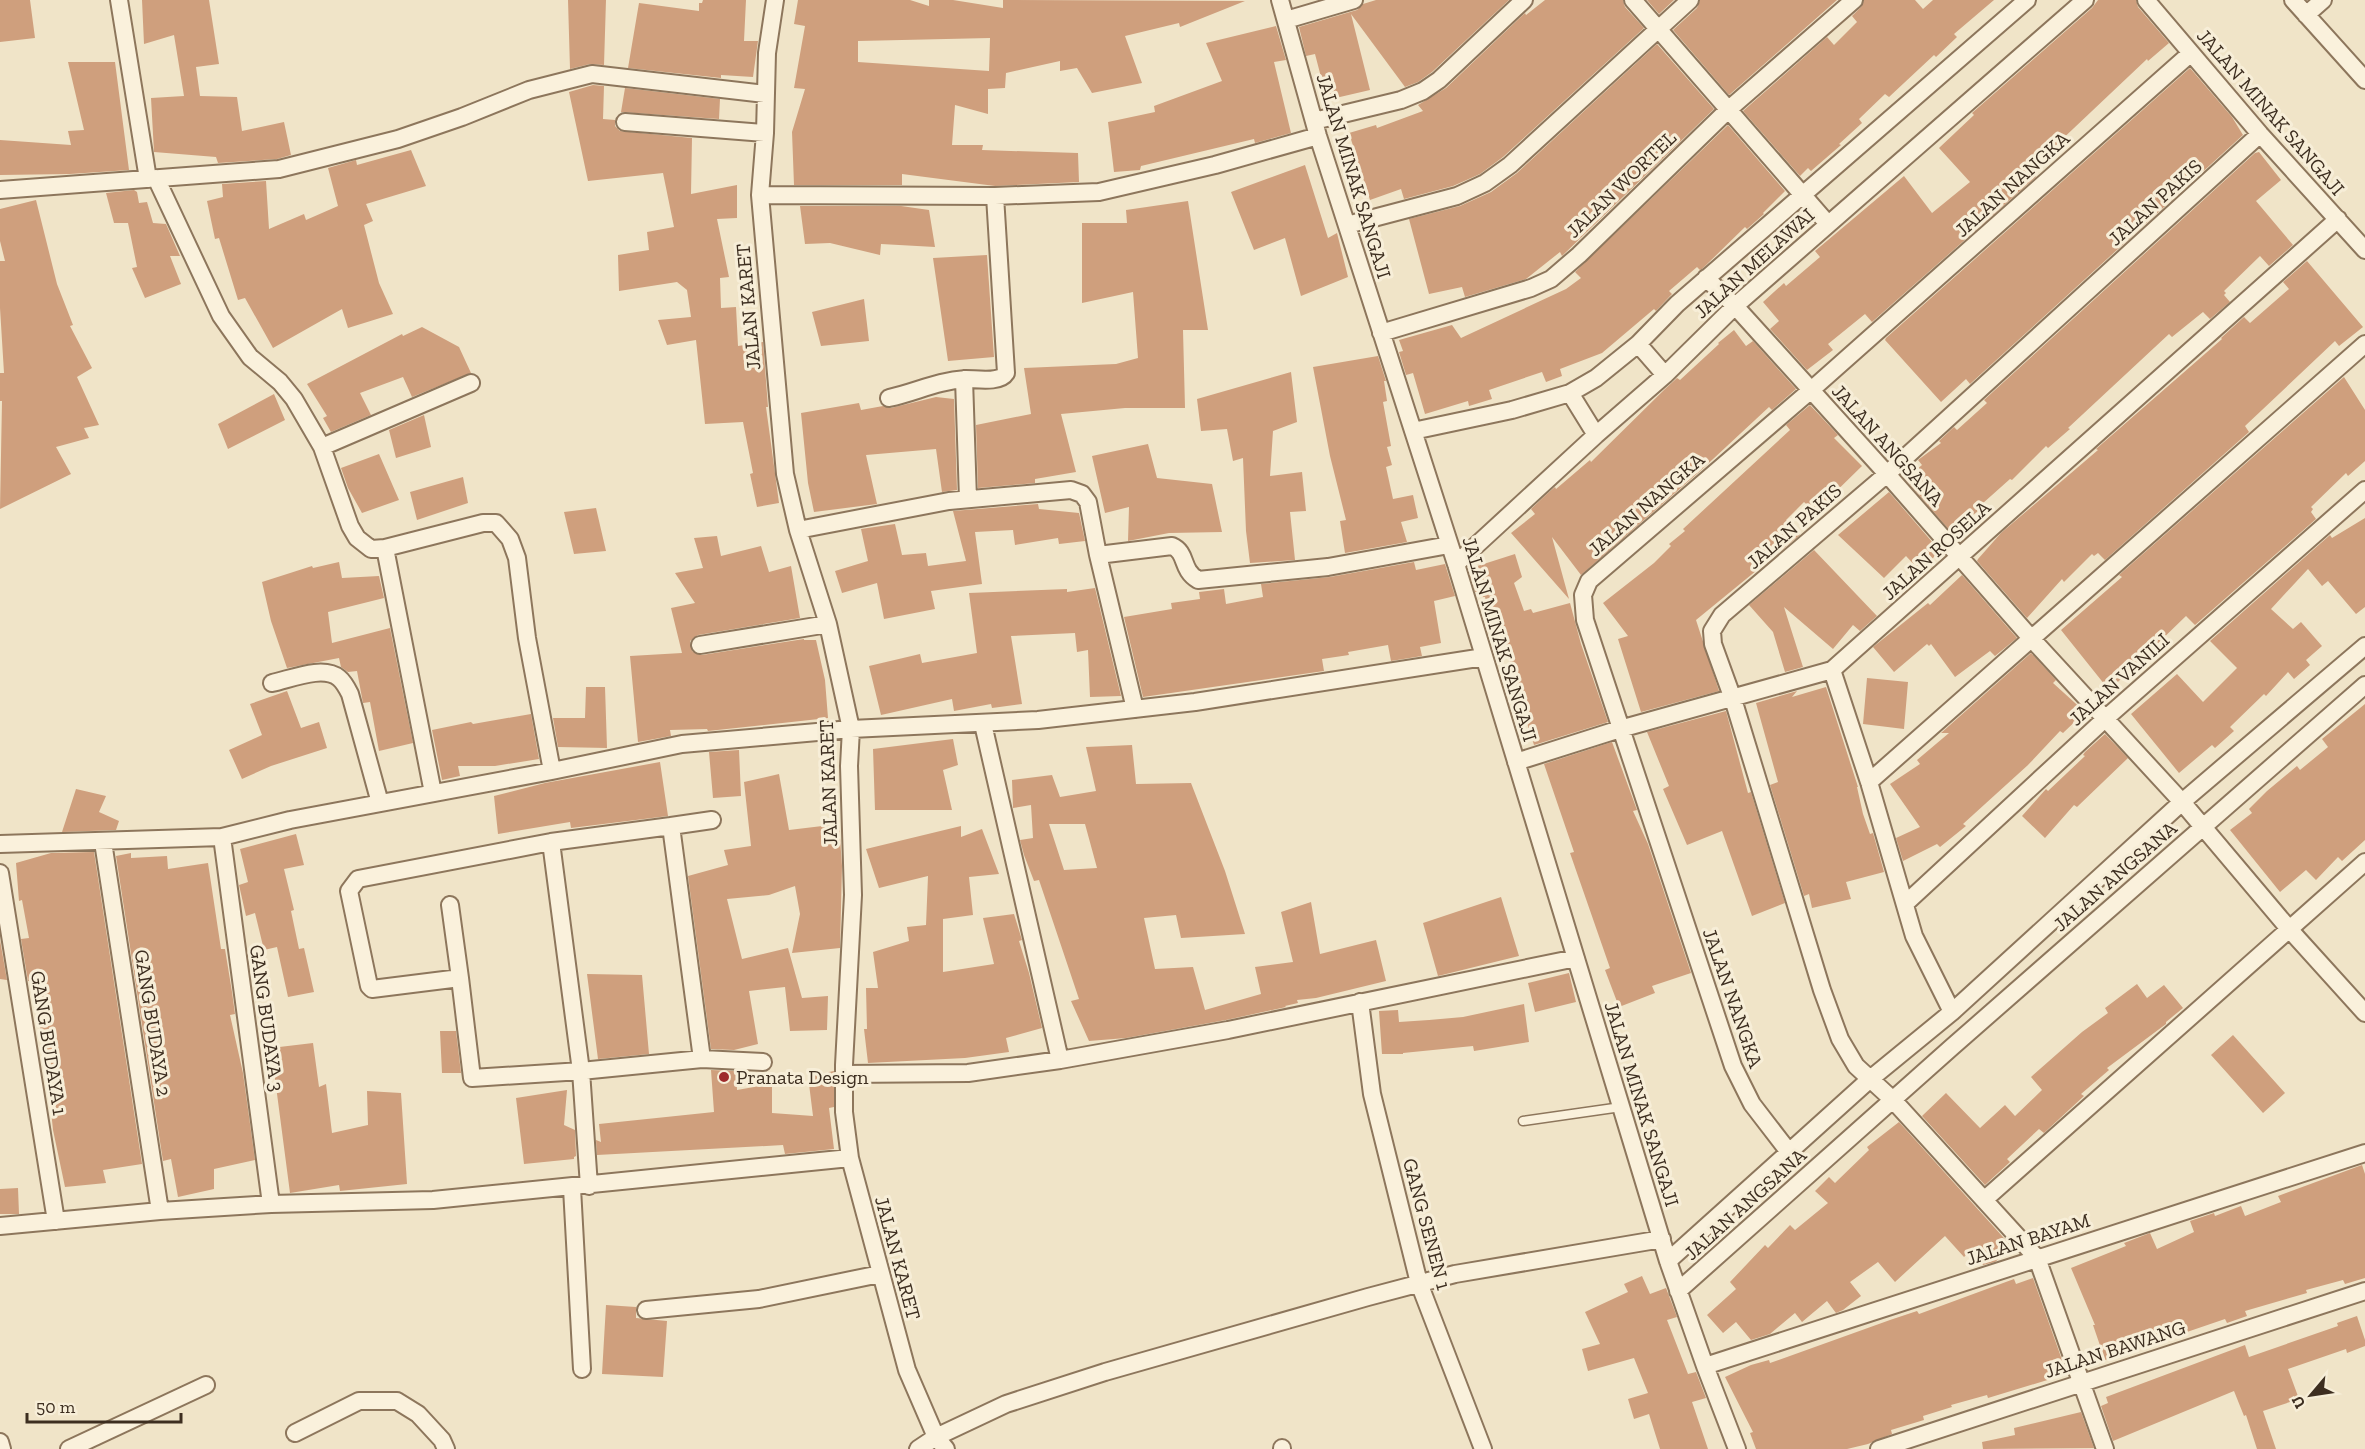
<svg xmlns="http://www.w3.org/2000/svg" width="2365" height="1449" font-family="'Zilla Slab',serif">
<style>
.building{fill:#cf9f7d;fill-rule:evenodd}
.lines{fill:none;stroke-linecap:round;stroke-linejoin:round}
.service-casing{stroke:#8d765c;stroke-width:11}
.minor-casing{stroke:#8d765c;stroke-width:20}
.service{stroke:#faf1dc;stroke-width:8}
.minor{stroke:#faf1dc;stroke-width:16}
.poi-dot{fill:#9e2a2b;stroke:#f7eed8;stroke-width:2}
.labels{text-anchor:middle;stroke-width:6;stroke-linejoin:round;paint-order:stroke}
.street-label{font-size:20px;fill:#3d2e20;stroke:#f7eed8}
.poi-label{font-size:20px;fill:#3d2e20;stroke:#f7eed8;text-anchor:start}
</style>
<rect width="100%" height="100%" fill="#f0e4c8"/>
<path class="building" d="M0 0H30L35 38 0 42Z
M142 0H209L219 64 196 67 200 96 237 97 242 131 284 122 291 155 277 159 218 163 216 157 154 152 151 98 184 96 174 35 144 44Z
M568 0H606L604 65 590 64 570 69Z
M703 0H746L744 41H758L753 77 721 75V78L628 68 639 3 699 11V3H702Z
M798 0H910L929 6V0H953L1003 8V0L1245 1 1180 27 1179 23 1125 36 1142 83 1092 93 1077 68 1060 71V61L1006 73 1005 88 988 89V114L955 105 952 145H983L982 150 1078 153 1079 182 995 186 902 174V185H794L792 132 805 89 794 88 805 26 794 24ZM990 38 989 71 858 62V41Z
M1376 0H1509L1432 72 1418 82 1405 87 1351 14 1370 90 1327 100 1315 54 1306 56 1299 27 1357 10 1363 4Z
M1545 0H1623L1625 7 1644 28 1503 157 1480 174 1453 186 1404 199 1401 189 1370 200 1349 133 1376 125 1377 128 1423 111 1418 105 1446 88 1525 13 1526 15Z
M1647 0H1674L1659 14Z
M1700 0H1837L1729 95 1673 30 1697 8Z
M1864 0H1915L1923 9 1933 0H1994L1954 34 1957 37 1936 57 1934 55 1889 97 1885 94 1859 119 1862 123 1839 144 1841 145 1811 171 1808 168 1800 176 1743 111 1827 37 1834 45 1857 22 1852 16 1861 7Z
M2098 0H2136L2138 7 2169 43 2148 61 2147 59 2055 146 2029 166 2036 177 1872 322 1865 314 1828 344 1833 350 1807 370 1770 329 1779 321 1763 302 1784 283 1786 286 1820 257 1815 251 1904 176 1932 213 1970 182 1939 148 1974 115 1972 113 2092 8Z
M1276 26 1286 60 1274 62 1291 133 1255 143 1254 139 1141 166 1140 170 1114 172 1108 122 1155 112 1154 106 1222 81 1206 43Z
M1657 44 1714 109 1562 256 1560 252 1526 279 1465 297 1462 287 1429 294 1409 219 1460 206 1491 192 1517 173Z
M68 62H115L129 170 70 174 0 175V140L71 145 68 131 84 130Z
M2190 68 2232 117 2243 135 1970 384 1966 379 1941 402 1885 340 1886 338Z
M593 85 604 86 603 119 615 120V126L620 131 692 138 691 194 737 185V218L717 219 729 277 720 278 721 308 736 307 738 346 763 342 768 407H766L779 503 757 507 750 474 753 473 743 422 705 424 696 340 667 345 658 320 691 317 687 290 677 282 619 291 618 255 649 250 647 232 674 227 663 173 588 181 569 92Z
M625 88 720 99 719 119 621 112Z
M1728 125 1785 191 1763 213 1764 214 1747 229 1745 227 1702 269 1700 270 1697 267 1669 291 1672 294 1656 311 1654 309 1602 353 1560 369 1562 376 1546 382 1542 372 1489 390 1492 399 1469 406 1468 401 1425 414 1413 373 1406 375 1399 352 1403 351 1399 340 1452 325 1461 338 1566 289 1581 278 1575 272Z
M411 150 426 186 366 204 373 221 364 225 379 283 393 314 348 328 342 309 273 348 245 298 238 300 219 238 215 239 207 201 223 197 222 184 266 181 269 229 304 214 306 220 338 206 328 168 356 160 357 165Z
M2259 152 2281 180 2256 201 2293 245 2269 266 2260 256 2224 291 2226 293 2224 295 2230 302 2210 319 2203 312 2172 337 2169 334 2068 428 2070 429 2048 448 2046 446 2012 480 2010 479 1982 504V508L1951 532 1905 479 1922 465 1918 460 1941 443 1939 441 1954 427 1957 430 1987 403 1984 400 2255 153Z
M1305 165 1328 238 1337 233 1348 277 1301 296 1285 238 1254 250 1231 192Z
M134 190 137 192 139 203 147 202 153 223 166 224 180 256H170L181 284 145 298 132 268 137 267 128 223H114L106 193Z
M36 200 57 284 73 325 70 326 92 368 77 377 99 425 84 428 89 438 56 447 71 474 0 509 2 401H0V373H4L0 308V261H5L0 241V209Z
M1188 201 1208 330H1183L1185 408H1125L1061 414 1076 472 1035 479V483L978 488 976 425 1031 414 1024 368 1116 364 1138 358 1133 292 1082 303V223H1127L1126 210Z
M800 206H901L929 210 935 247 881 244 880 255 830 243 805 244Z
M987 255 994 357 948 361 933 258Z
M2307 261 2363 327 2339 346 2335 341 2245 426 2249 432 2105 560 2098 553 2094 556 2092 554 2064 582 2062 579 2027 618 1977 561 1978 559 2001 533 2098 450 2096 449 2222 339 2221 338 2244 317 2250 323 2289 289 2283 282Z
M864 299 869 341 821 346 812 312Z
M422 327 459 347 471 373 412 397 403 377 360 393 371 415 331 432 323 418 327 416 307 384 402 334 403 336Z
M1734 330 1746 346 1753 341 1796 389 1772 410 1769 407 1698 473 1581 575 1552 537 1569 599 1511 533 1535 514 1531 509 1549 492 1555 487 1556 489 1590 460 1591 462 1665 389 1677 378 1680 380 1719 344 1718 343Z
M1378 356 1386 381H1384L1387 401 1383 402 1391 446 1387 447 1392 465 1386 467 1393 499 1413 495 1418 518 1401 522 1407 542 1345 553 1340 521 1346 520 1330 456 1313 367Z
M1291 372 1297 422 1273 431 1270 476 1302 472 1306 511 1290 512 1295 560 1250 563 1246 531 1243 458 1233 461 1227 429 1201 431 1197 399Z
M2344 377 2365 410V461L2348 476 2346 473 2311 507 2313 509 2311 512 2316 519 2195 625 2186 616 2154 647 2155 648 2109 690 2061 630 2122 577 2119 575Z
M274 394 285 420 228 449 218 424Z
M936 397 954 399 957 490 942 492 936 449 866 455 877 504 814 512 808 483 801 413 859 403 861 410 883 406 891 408Z
M1810 405 1838 435 1834 438 1862 466 1815 512 1804 502 1786 520 1800 535 1696 620 1719 691 1641 712 1618 639 1628 636 1603 603 1654 563 1671 546 1669 544 1685 531 1683 529 1790 430 1786 425Z
M424 415 431 447 396 458 389 430Z
M1148 444 1157 478 1212 484 1222 532 1169 533 1128 541 1129 507 1105 513 1092 456Z
M379 454 399 500 362 513 348 488 341 468Z
M463 477 468 503 417 520 410 492Z
M1889 492 1940 551 1920 571 1906 556 1884 578 1838 535Z
M1038 504 1039 509 1079 513 1085 541 1059 544 1058 538 1015 545 1013 530 975 532 982 584 931 591 935 609 884 619 877 583 842 593 835 571 868 561 861 529 895 524 902 555 926 553 928 566 966 561 953 511Z
M596 508 606 551 574 554 564 512Z
M2365 518V607L2356 614 2328 581 2322 586 2308 569 2271 609 2293 629 2301 622 2322 646 2306 660 2310 665 2294 679 2288 672 2266 696 2264 694 2230 727 2234 731 2215 748 2212 745 2179 773 2131 714 2177 674 2203 702 2237 668 2210 641 2330 535 2332 538Z
M717 536 721 556 761 546 769 572 791 566 800 618 698 635 690 641 692 651 702 655 804 639V640H816L825 680 828 718 708 731 707 729 670 730 671 736 638 742 630 656 682 653 671 608 695 603 675 573 703 568 694 538Z
M1814 550 1877 616 1860 631 1853 625 1833 649 1784 607 1803 667 1785 672 1773 632 1749 605Z
M1515 554 1522 577 1514 583 1524 611 1531 609 1533 613 1570 603 1581 644 1608 722 1534 745 1523 710H1526L1512 674 1514 673 1502 638 1498 639 1485 597H1483L1480 591 1475 592 1468 569Z
M339 562 342 578 379 576 384 598 328 612 332 643 390 628 413 743 379 751 370 702 363 703 357 671 348 672 341 667 339 658 287 668 271 621 262 582 312 566 313 568Z
M1414 562 1416 570 1445 564 1455 596 1434 601 1441 643 1420 647 1422 656 1391 661 1388 645 1348 652 1349 655 1322 659 1324 671 1143 697 1124 617 1172 609 1171 603 1200 599 1199 592 1224 589 1226 604 1263 597 1261 584 1330 577Z
M1962 575 2017 638 1995 656 1990 651 1955 677 1931 644 1929 646 1927 644 1894 672 1873 647 1928 603 1930 605Z
M1095 588 1121 696 1090 697 1088 650 1077 652 1075 633 1011 636 1022 704 992 708 991 704 954 711 952 699 881 715 869 666 920 654 922 663 977 653 969 593 1067 589V592Z
M2031 653 2056 680 2053 683 2085 712 2063 733 2060 731 2028 765 1963 824 1966 826 1940 847 1937 844 1903 861 1896 838 1920 827 1890 784 1920 764 1917 760 1949 733H1941Z
M1867 678 1908 682 1904 729 1863 724Z
M586 687H605L607 748 558 747 553 718H585Z
M1826 687 1858 787H1857L1863 814 1870 834 1873 833 1884 872 1846 882 1851 899 1812 908 1809 894 1804 896 1770 785 1778 782 1756 703 1797 691 1792 697Z
M287 691 301 728 319 722 327 748 271 766 242 779 229 750 262 735 250 704Z
M2365 704V840L2342 861 2338 857 2316 880 2306 870 2280 892 2230 830 2252 813 2249 809 2267 791 2297 766 2300 770 2328 747 2322 739Z
M1726 711 1748 793 1751 792 1785 903 1752 916 1722 831 1687 845 1663 789 1669 786 1647 732Z
M531 714 539 759 495 766H458L460 776 442 780 432 730 471 722 473 724Z
M2105 734 2128 758 2077 807 2074 805 2045 838 2022 816 2046 789 2048 791 2085 756 2083 755 2085 752Z
M953 739 958 765 943 770 952 810H875L873 749Z
M1612 742 1637 810 1633 811 1648 844 1691 973 1652 986 1655 993 1619 1007 1605 970 1610 968 1570 853 1574 852 1544 764Z
M1132 745 1136 784 1191 783 1225 871 1245 934 1181 938 1176 915 1144 918 1155 969 1193 967 1205 1010 1261 994 1255 967 1293 962 1281 912 1311 902 1320 954 1376 940 1386 981 1316 998 1297 1000 1298 1003 1285 1006 1286 1007 1226 1020 1126 1038 1089 1041 1071 1001 1079 999 1039 880 1034 881 1024 855 1020 840 1033 838 1031 805 1013 808 1012 780 1052 775 1060 797 1096 791 1086 747ZM1049 824H1085L1097 868 1064 870Z
M739 750 741 796 713 798 709 752Z
M660 762 668 816 571 828 570 822 498 834 494 796 545 783Z
M779 774 789 830 839 824 842 866 840 948 792 953 800 914 795 886 769 895 727 899 742 959 788 948 802 998 828 996 827 1030 790 1031 785 987 749 991 758 1044 734 1050 711 1049 688 876 728 865 724 850 751 846 744 782Z
M76 789 106 796 99 812 119 821 116 830 62 832Z
M961 826V837L982 829 999 874 969 877 973 915 943 919V972L994 964 983 918 1014 914 1022 940 1019 941 1029 973 1042 1028 1006 1038 1009 1052 965 1058 868 1063 864 1029H867L866 988H878L873 952 909 941 907 927 926 925 928 876 879 888 866 849Z
M296 834 304 865 284 869 294 910 291 911 299 949 304 948 314 992 288 997 277 947 264 950 255 913 246 916 239 885 248 882 240 849Z
M94 852 142 1164 103 1170 106 1183 65 1187 53 1130 48 1081H51V1061L40 1027 46 1025 40 982 28 981 21 939 29 938 22 900 19 901 16 863 51 853Z
M131 853V858L167 856 168 869 208 863 221 949H225L232 992 235 1014 230 1015 243 1073 255 1160 214 1169V1189L178 1197 171 1159 163 1161 116 856Z
M1501 897 1519 956 1438 976 1423 923Z
M0 940 7 980 0 979Z
M1569 973 1576 1002 1535 1012 1528 983Z
M587 974 642 975 649 1054 598 1059Z
M2137 984 2147 998 2164 985 2183 1008 2166 1022V1024L2107 1068 2109 1070 2081 1094 2084 1096 2044 1133 2039 1129 2007 1159 2010 1162 1985 1185 1922 1116 1946 1093 1980 1128 2005 1105 2015 1116 2042 1090 2031 1077 2082 1032 2108 1013 2105 1008Z
M1524 1004 1529 1042 1474 1051 1473 1046 1403 1053V1054H1382L1379 1011 1398 1010 1399 1022 1429 1020 1463 1017Z
M440 1031H456L461 1073H442Z
M2233 1035 2285 1093 2263 1113 2211 1055Z
M313 1043 319 1087 326 1084 332 1133 368 1125 367 1091 401 1093 407 1184 340 1191 339 1185 290 1193 271 1048Z
M711 1070 736 1071 737 1090 772 1084V1113L813 1116 808 1076 834 1071V1107L829 1108 834 1149 785 1154 783 1145 597 1155 596 1140 601 1142 599 1124 714 1112Z
M567 1090 564 1125 575 1130 576 1156 574 1157V1159L524 1164 516 1098Z
M1899 1122 2012 1247 1995 1262 1983 1265 1971 1250 1964 1257 1945 1236 1895 1282 1878 1262 1850 1282 1861 1296 1843 1310 1836 1313 1827 1301 1802 1322 1795 1313 1770 1334 1751 1340 1736 1322 1723 1333 1707 1315 1736 1289 1730 1282 1765 1245 1768 1248 1790 1225 1795 1230 1828 1203 1815 1191 1829 1177 1835 1183 1869 1150 1867 1147Z
M2362 1165 2365 1174V1278L2345 1284 2343 1280 2306 1290 2307 1293 2245 1311 2247 1316 2227 1323 2225 1319 2105 1360 2093 1325H2095L2071 1268 2126 1246 2124 1243 2150 1233 2157 1249 2194 1232 2190 1221 2214 1213 2215 1216 2241 1206 2245 1216 2281 1202 2278 1196Z
M18 1188 19 1214H0V1189Z
M1642 1276 1650 1294 1666 1288 1677 1317 1667 1320 1688 1374 1696 1372 1706 1398 1692 1402 1708 1449H1660L1649 1414 1634 1419 1628 1399 1648 1393 1634 1358 1588 1371 1582 1349 1600 1344 1585 1312 1628 1292 1624 1284Z
M2033 1278 2067 1374 1988 1398 1987 1395 1951 1405 1952 1407 1923 1416 1924 1420 1891 1430 1892 1434 1868 1444 1847 1449H1756L1750 1433 1753 1432 1725 1377 1751 1365 1769 1360 1770 1363 1890 1320 1917 1311 1919 1314 2014 1279 2016 1284Z
M606 1305 636 1307V1318L667 1321 663 1377 602 1374Z
M2357 1316 2365 1340V1346L2347 1353 2346 1349 2288 1369 2299 1399 2263 1411 2276 1449H2257L2246 1415 2244 1416 2234 1391 2113 1441 2101 1406 2108 1403 2106 1397 2245 1345 2249 1357 2338 1326 2337 1323Z
M2081 1412 2094 1448 1983 1449 1982 1442 2015 1435 2014 1428Z"/>
<g class="lines">
<defs>
<path id="service" d="M1523 1121 1621 1107"/>
<path id="minor" d="M119 0 148 179
M775 0 767 53 765 133 760 195 785 474 798 530 828 624 851 729 849 766 853 895 844 1065V1112L850 1158 907 1370 936 1437 946 1449
M1280 0 1318 136 1456 564 1668 1261 1705 1366 1737 1449
M1633 0 1828 224
M2146 0 2260 134 2365 250
M2293 0 2365 80
M2306 15 2323 0
M1286 20 1354 0
M1314 121 1401 100 1423 91 1439 80 1524 0
M625 122 765 133
M156 178 221 316 250 357 280 382 294 399 322 447 350 526 357 538 371 549 385 548 483 523H496L510 539 517 558 527 638 552 771
M0 190 279 169 398 139 462 117 529 90 592 74 765 94
M760 195 995 196 1099 192 1215 165 1318 136
M1347 225 1457 196 1485 183 1510 165 1690 0
M1706 278 1735 306 1887 474 2030 637 2182 802 2290 930 2365 1013
M1381 333 1531 288 1551 279 1579 255 1729 109 1854 0
M1638 344 1665 375
M964 379 968 499
M1570 393 1596 435
M889 398C917 392 936 381 966 379 977 379 1000 383 1006 373L995 196
M1413 431 1512 410 1570 393 1596 378 1638 344 1677 304 2027 0
M322 447 471 383
M798 530 949 501 1071 490 1082 494 1088 502 1098 555 1135 709
M385 548 433 793
M1098 555 1172 546C1188 553 1180 569 1198 580L1328 567 1449 545
M1456 564 1596 435 1665 375 1735 306 2085 0
M700 645 828 624
M272 683C291 679 323 665 339 678 344 682 347 688 350 694L380 803
M983 724 1060 1060
M1516 762 1620 729 1832 670
M1869 782 2365 344
M671 826 702 1059 581 1071 551 842Z
M671 826 712 820
M222 837 271 1204
M103 842 160 1211
M551 842 358 879 349 891 369 986 372 989 460 978 472 1078 581 1071 589 1186
M0 844 222 837 290 820 552 771 682 744 851 729 1038 720 1195 702 1484 657
M0 873 56 1221
M1905 904 2106 718 2365 490
M450 905 460 978
M1360 1002 1372 1094 1419 1283 1483 1449
M1952 1012 1914 936 1869 782 1832 670 2338 219
M702 1059 763 1062
M844 1074 968 1073 1060 1060 1228 1030 1576 958
M1789 1152 1752 1104 1733 1066 1585 620 1583 595 1589 581 1810 391 2191 53
M572 1188 582 1369
M1984 1200 2365 862
M0 1226 160 1211 271 1204 433 1200 850 1158
M1668 1261 1869 1080 1952 1012 2182 802 2365 646
M1678 1291 1952 1047 2365 685
M646 1310 759 1299 880 1274
M1705 1366 2365 1153
M295 1433 359 1401H397L418 1414 442 1440 446 1449
M0 1442 2 1449
M1282 1448V1449
M69 1449 206 1385
M918 1449 936 1437 1006 1404 1105 1372 1368 1297 1455 1274 1662 1239
M1879 1449 2365 1291
M2105 1449 2037 1258 1893 1100 1856 1066 1840 1039 1822 990 1733 699 1713 644 1712 631 1722 615 1887 474 2260 134"/>
</defs>
<use href="#service" class="service-casing"/>
<use href="#minor" class="minor-casing"/>
<use href="#service" class="service"/>
<use href="#minor" class="minor"/>
</g>
<circle class="poi-dot" cx="724" cy="1077" r="6"/>
<g class="labels">
<g class="street-label">
<text transform="translate(2271 112) rotate(49)" y="7">JALAN MINAK SANGAJI</text>
<text transform="translate(1354 176) rotate(73)" y="7">JALAN MINAK SANGAJI</text>
<text transform="translate(1621 184) rotate(-44)" y="7">JALAN WORTEL</text>
<text transform="translate(2012 184) rotate(-42)" y="7">JALAN NANGKA</text>
<text transform="translate(2155 202) rotate(-42)" y="7">JALAN PAKIS</text>
<text transform="translate(1754 263) rotate(-42)" y="7">JALAN MELAWAI</text>
<text transform="translate(748 307) rotate(-95)" y="7">JALAN KARET</text>
<text transform="translate(1888 445) rotate(48)" y="7">JALAN ANGSANA</text>
<text transform="translate(1646 504) rotate(-41)" y="7">JALAN NANGKA</text>
<text transform="translate(1794 526) rotate(-41)" y="7">JALAN PAKIS</text>
<text transform="translate(1936 550) rotate(-42)" y="7">JALAN ROSELA</text>
<text transform="translate(1500 639) rotate(73)" y="7">JALAN MINAK SANGAJI</text>
<text transform="translate(2119 679) rotate(-42)" y="7">JALAN VANILI</text>
<text transform="translate(828 783) rotate(-92)" y="7">JALAN KARET</text>
<text transform="translate(2115 876) rotate(-41)" y="7">JALAN ANGSANA</text>
<text transform="translate(1733 998) rotate(71)" y="7">JALAN NANGKA</text>
<text transform="translate(267 1018) rotate(82)" y="7">GANG BUDAYA 3</text>
<text transform="translate(153 1023) rotate(81)" y="7">GANG BUDAYA 2</text>
<text transform="translate(49 1043) rotate(81)" y="7">GANG BUDAYA 1</text>
<text transform="translate(1642 1104) rotate(73)" y="7">JALAN MINAK SANGAJI</text>
<text transform="translate(1745 1204) rotate(-42)" y="7">JALAN ANGSANA</text>
<text transform="translate(1427 1224) rotate(75)" y="7">GANG SENEN 1</text>
<text transform="translate(2028 1239) rotate(-18)" y="7">JALAN BAYAM</text>
<text transform="translate(898 1258) rotate(75)" y="7">JALAN KARET</text>
<text transform="translate(2115 1349) rotate(-18)" y="7">JALAN BAWANG</text>
</g>
<g class="poi-label">
<text x="736" y="1084">Pranata Design</text>
</g>
</g>
<g transform="translate(2311 1395) rotate(241)" stroke="#f7eed8" stroke-width="4.5" paint-order="stroke">
<path d="M0-4.5L10 22L0 15L-10 22Z" fill="#3d2e20"/>
<text y="-9" font-size="16" font-weight="bold" text-anchor="middle" fill="#3d2e20">U</text>
</g>
<path d="M27 1413v9h154v-9" fill="none" stroke="#3d2e20" stroke-width="3"/>
<text x="36" y="1413" font-size="18" fill="#3d2e20" stroke="#f7eed8" stroke-width="4.5" paint-order="stroke">50 m</text>
</svg>
